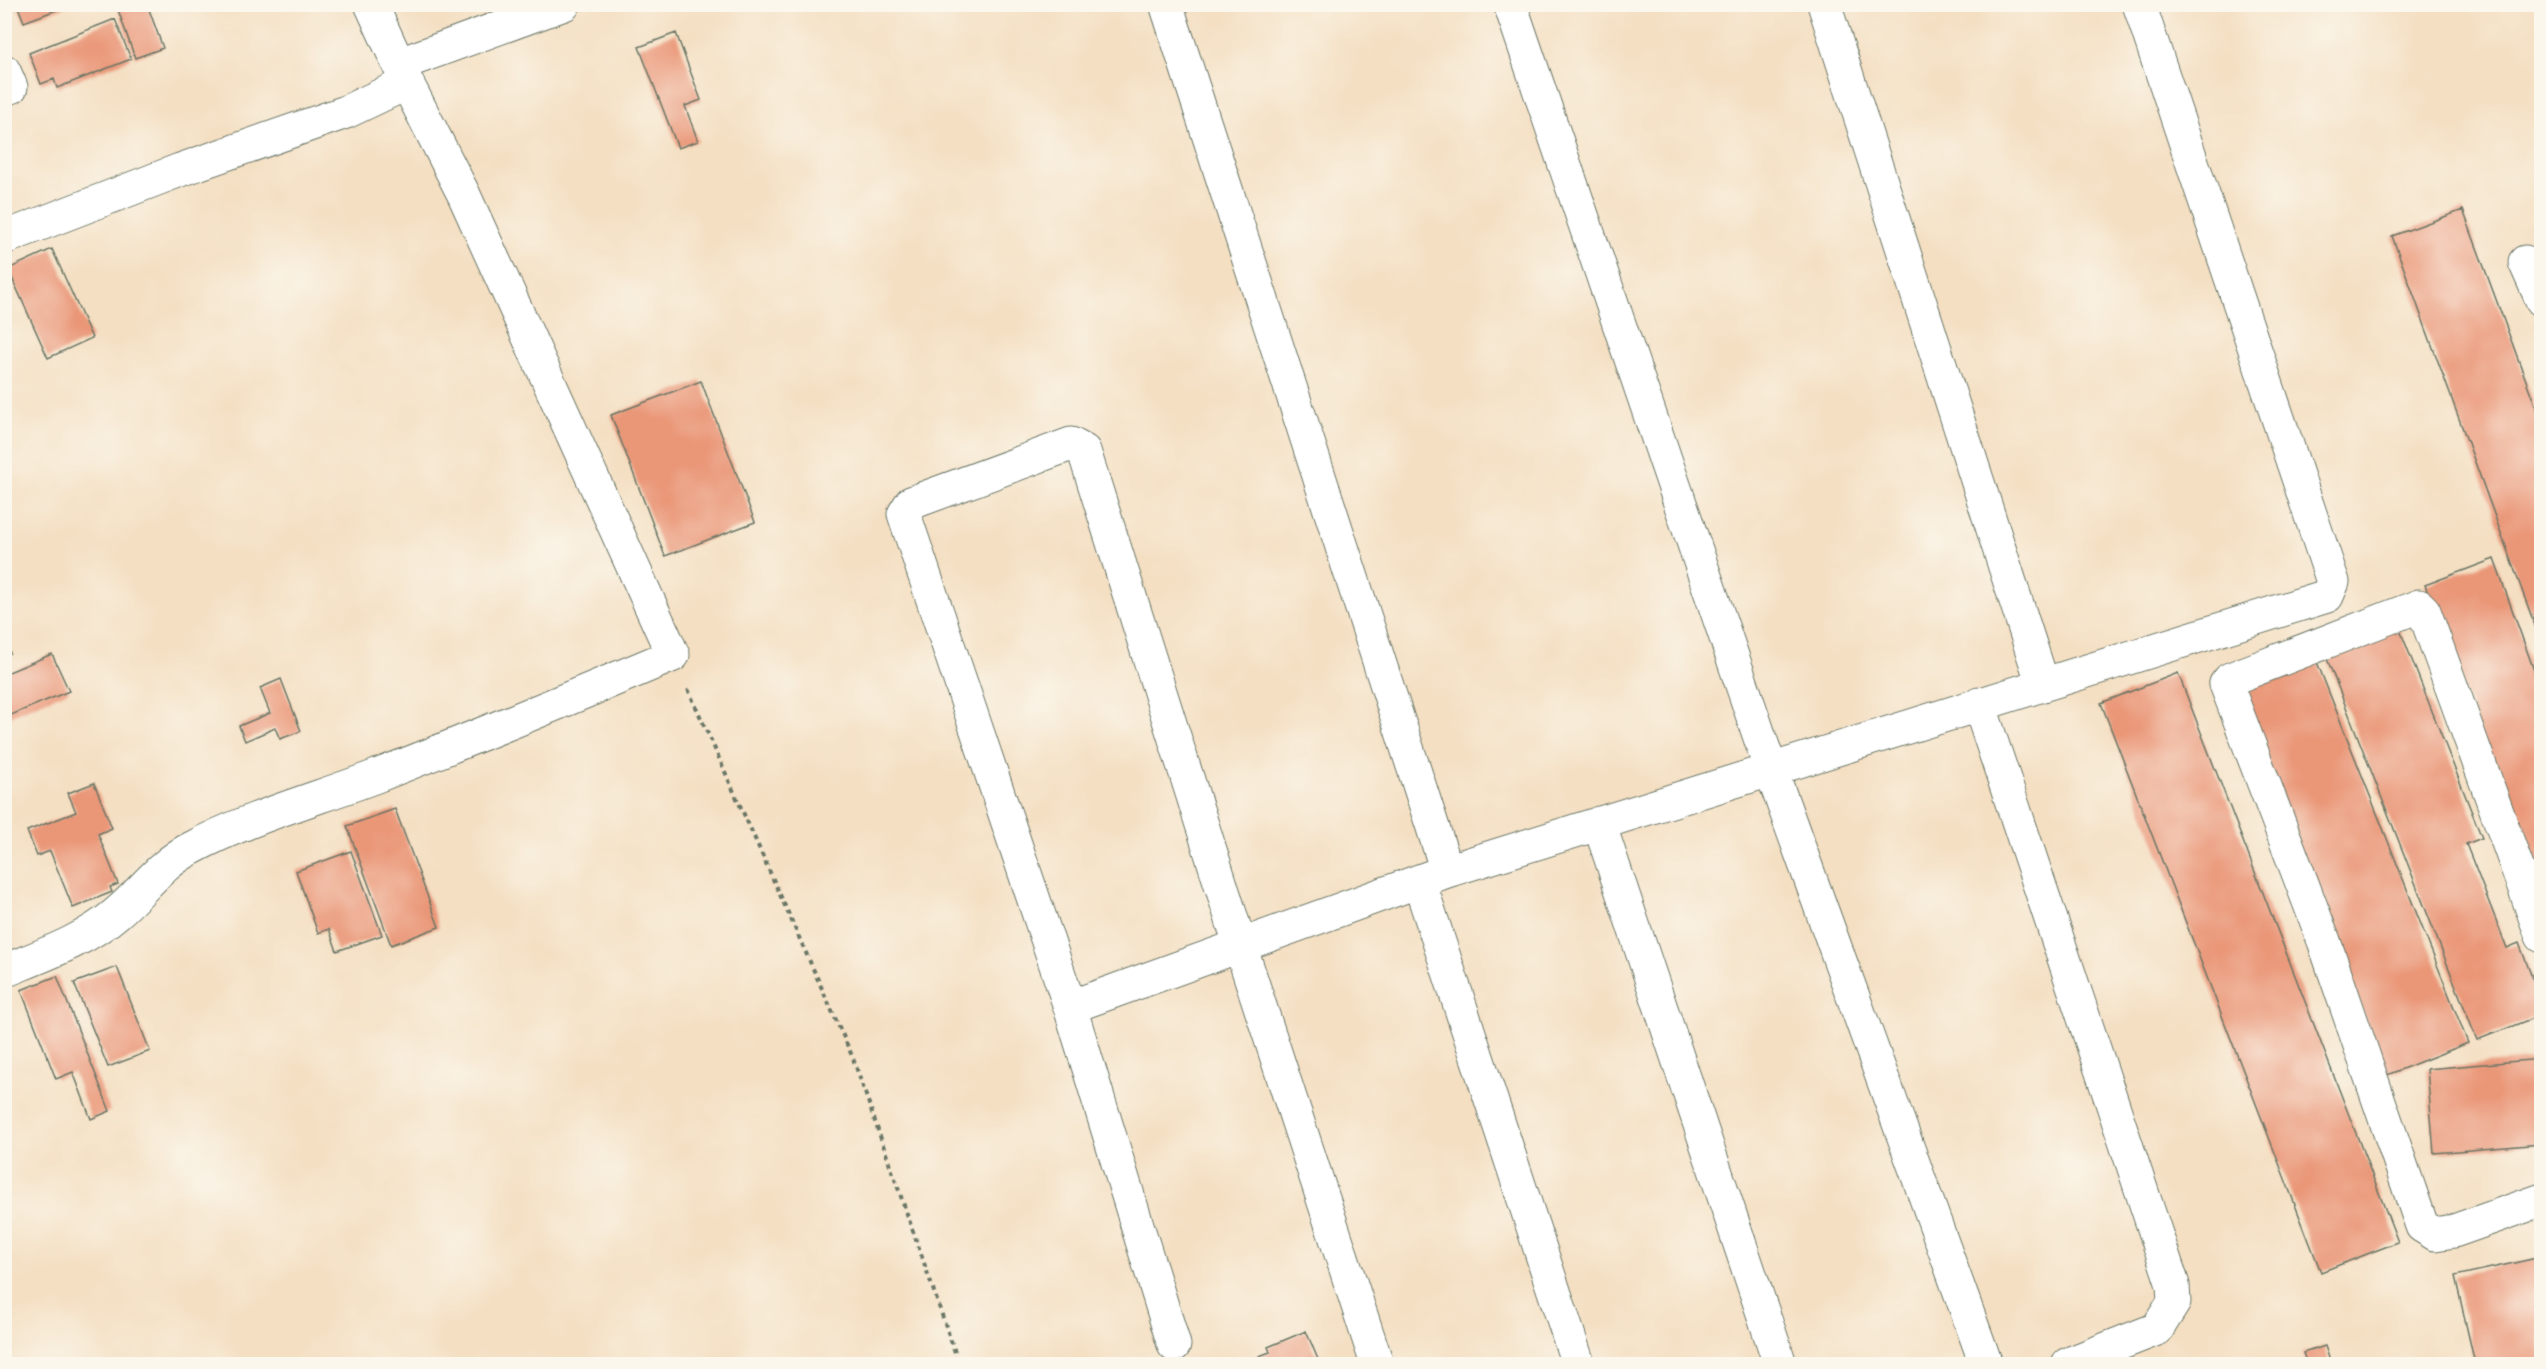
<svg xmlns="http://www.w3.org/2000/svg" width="2546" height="1369" font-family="Cardo,serif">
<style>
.building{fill:#ea9778}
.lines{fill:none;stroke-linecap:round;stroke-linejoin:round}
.street-casing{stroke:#6a7666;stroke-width:35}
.path{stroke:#6a7666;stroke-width:4;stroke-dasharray:4.5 4.5;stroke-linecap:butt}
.street{stroke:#fff;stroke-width:33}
</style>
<rect width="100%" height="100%" fill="#fbf7ec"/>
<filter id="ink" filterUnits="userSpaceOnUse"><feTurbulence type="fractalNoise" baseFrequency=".0167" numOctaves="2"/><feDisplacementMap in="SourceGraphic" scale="12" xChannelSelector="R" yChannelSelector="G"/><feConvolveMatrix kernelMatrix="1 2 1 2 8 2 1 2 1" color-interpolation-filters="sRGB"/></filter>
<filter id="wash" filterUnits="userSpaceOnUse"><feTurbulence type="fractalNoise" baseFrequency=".008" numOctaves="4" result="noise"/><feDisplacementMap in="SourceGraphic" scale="24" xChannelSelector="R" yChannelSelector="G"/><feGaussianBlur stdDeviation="1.35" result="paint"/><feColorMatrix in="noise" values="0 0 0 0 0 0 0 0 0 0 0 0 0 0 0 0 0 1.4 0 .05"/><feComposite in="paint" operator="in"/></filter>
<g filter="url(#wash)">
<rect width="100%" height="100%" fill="#f4dfc2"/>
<g id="blocks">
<path class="building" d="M17 4H70V5L24 22Z
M116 4H147L163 48 135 58Z
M115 19 131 59 57 88 54 79 41 84 29 53Z
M676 33 701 100 685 106 698 141 678 148 639 47Z
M2463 210 2541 421V642L2392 236Z
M52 249 92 338 48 358 8 269Z
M701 381 755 522 665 556 611 415Z
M2494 559 2541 690V899L2425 585Z
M2395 617 2482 838 2466 844 2507 948 2519 943 2541 1001V1015L2477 1040 2322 646Z
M5 638 10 653 5 655Z
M2313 652 2468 1043 2387 1075 2232 683Z
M52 654 69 691 4 718V674Z
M2178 673 2398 1242 2321 1272 2101 703Z
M281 679 301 731 280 739 275 728 245 741 239 726 270 713 260 688Z
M94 783 112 828 98 834 118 884 110 887 112 892 73 908 50 851 37 856 27 831 76 812 68 793Z
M395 809 439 927 391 945 347 826Z
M351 851 382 935 337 951 329 929 318 933 296 871Z
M117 967 150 1051 108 1067 74 983Z
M57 976 110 1111 91 1119 73 1072 56 1079 21 990Z
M2541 1059V1144L2434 1153 2427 1069Z
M2537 1258 2541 1277V1364H2475L2455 1276Z
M1306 1331 1320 1364H1263L1259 1356 1270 1352 1268 1347Z
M2325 1346 2331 1364H2307L2303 1353Z"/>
</g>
</g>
<g filter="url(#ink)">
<use href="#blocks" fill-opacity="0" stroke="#6a7666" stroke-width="1.5"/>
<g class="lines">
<defs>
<path id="street" d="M1166 4 1447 871
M1510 4 1771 770 1986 1364
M1824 4 2043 685
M400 64 564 4
M4 71 11 87
M4 238 180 170 346 112 407 83
M2525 262 2542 300
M1979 704 2173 1285 2174 1302 2157 1329 2068 1364
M1599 823 1780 1364
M1419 881 1578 1364
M2542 936 2424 611 2419 606 2230 679 2226 684 2324 941 2422 1226 2435 1234 2454 1231 2542 1200
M4 971C43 955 85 941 117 913 143 891 160 864 192 848 250 817 313 800 374 777 474 738 573 697 673 655L464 195 407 83 371 4
M1070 1007 1447 871 2327 596 2333 582 2139 4
M1174 1345 1070 1007 904 514 911 503 1071 444 1084 451 1240 945 1377 1364"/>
</defs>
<use href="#street" class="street-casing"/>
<path class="path" d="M688 689 853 1058 959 1364"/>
<use href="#street" class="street"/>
</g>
</g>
<rect width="2546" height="1369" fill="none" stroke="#fbf7ec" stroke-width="24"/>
</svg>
